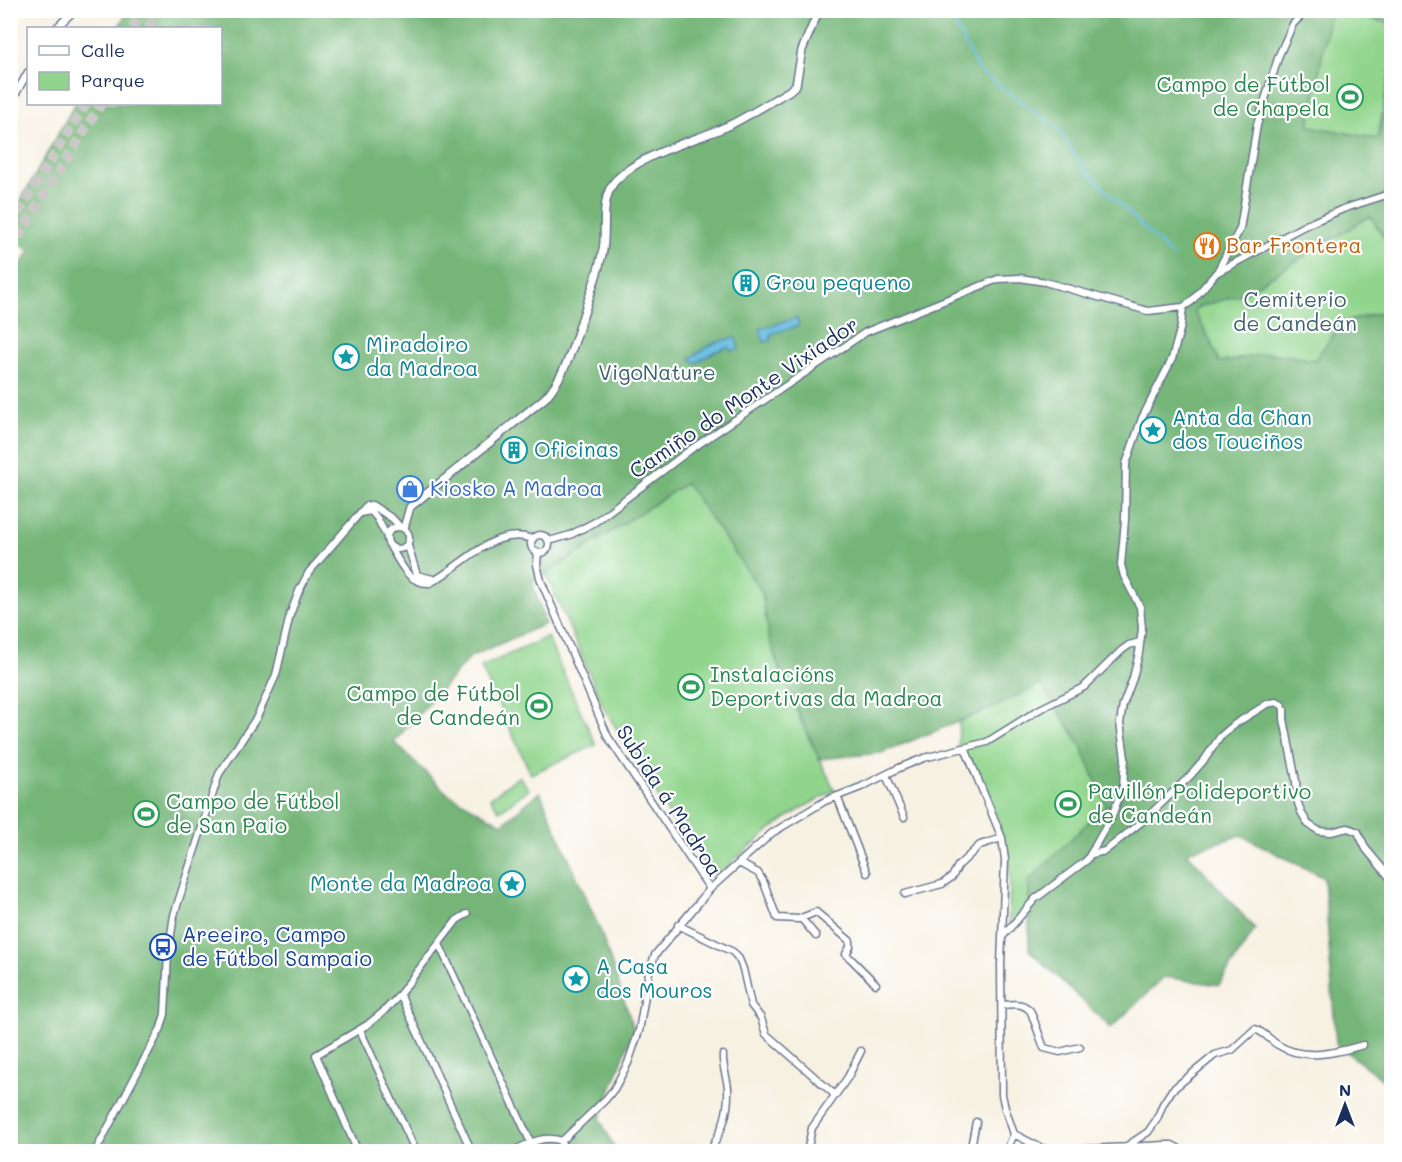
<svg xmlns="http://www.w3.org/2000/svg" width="1402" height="1162" font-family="Mali,sans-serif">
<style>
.green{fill:#91d58d;stroke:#568276;stroke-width:1.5}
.forest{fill:#74b678;stroke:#48726b;stroke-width:1.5}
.water{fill:#60bade;stroke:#3e749e;stroke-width:1.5}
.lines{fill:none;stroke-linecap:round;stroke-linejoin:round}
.stream{stroke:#60bade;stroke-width:2}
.motorway-tunnel{stroke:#cbcac8;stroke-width:10;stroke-dasharray:10 5;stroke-linecap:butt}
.minor-casing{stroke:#68738c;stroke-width:9}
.tertiary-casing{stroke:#68738c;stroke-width:10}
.minor{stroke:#fff;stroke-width:6}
.tertiary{stroke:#fff;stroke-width:7}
.labels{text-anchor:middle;stroke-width:4.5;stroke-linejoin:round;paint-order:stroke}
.leisure-label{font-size:21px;fill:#27864d;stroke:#fff;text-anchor:start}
.food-label{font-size:21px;fill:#c56008;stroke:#fff;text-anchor:start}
.culture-label{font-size:21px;fill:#0d838f;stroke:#fff;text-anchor:start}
.park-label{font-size:21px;fill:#3e616c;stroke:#fff}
.street-label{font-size:21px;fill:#1b2f5e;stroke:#fff}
.shop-label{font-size:21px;fill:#366cbe;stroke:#fff;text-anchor:start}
.transit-label{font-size:21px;fill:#164399;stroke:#fff;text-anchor:start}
</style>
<rect width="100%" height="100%" fill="#fff"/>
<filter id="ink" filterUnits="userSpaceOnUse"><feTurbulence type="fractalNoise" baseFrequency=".0167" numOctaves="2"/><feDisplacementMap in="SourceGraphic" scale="12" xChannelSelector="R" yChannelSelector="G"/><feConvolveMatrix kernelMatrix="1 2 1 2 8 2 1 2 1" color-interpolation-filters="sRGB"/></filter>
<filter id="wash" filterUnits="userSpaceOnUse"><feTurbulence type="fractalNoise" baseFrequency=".008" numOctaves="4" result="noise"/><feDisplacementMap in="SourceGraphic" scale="24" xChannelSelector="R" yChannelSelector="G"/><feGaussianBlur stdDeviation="1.35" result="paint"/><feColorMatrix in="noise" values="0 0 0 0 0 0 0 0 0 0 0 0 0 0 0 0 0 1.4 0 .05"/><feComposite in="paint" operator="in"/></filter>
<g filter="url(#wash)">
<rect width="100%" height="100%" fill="#f7f1e2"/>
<path class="green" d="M1330 12 1391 23V67L1378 139 1309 126Z
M1370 216 1391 248 1390 310 1342 323 1315 360 1269 353 1230 361 1218 362 1211 342 1194 311 1198 307 1242 294Z
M686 482 762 592 769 638 778 665 804 728 835 791C787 812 754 843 715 877L669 815 605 710 546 574Z
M547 637 596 745 531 774 481 667Z
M1041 684 1079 743 1121 778 1085 855 1009 923 1010 874 997 817 981 784 958 749 959 721Z
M519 776 529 789 500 811 490 798Z"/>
<path class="forest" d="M907 10 911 16 934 10 1391 11V23L1330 12 1309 126 1378 139 1391 67V248L1370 216 1242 294 1198 307 1194 311 1211 342 1219 362 1230 361 1269 353 1315 360 1342 323 1390 310 1391 301V1086L1336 1044 1324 878 1241 835 1187 852 1255 929 1219 985 1164 977 1111 1028 1029 950V880L1106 805 1080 743 1041 684 992 708 881 753 819 759 778 665 769 638 762 592 686 483 546 574 532 581 545 624 470 657 394 742 448 794 502 824 540 792 600 930 634 1029 600 1119 616 1151H11L10 281 30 251 11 237V218L75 104H220V28H118L128 11Z"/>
<path class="water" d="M797 318 799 326 770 334 772 340 764 342 760 329Z
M735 337 739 349 731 351 729 347 714 352 696 363 690 358 714 343Z"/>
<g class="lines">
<path class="stream" d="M947 10 979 71 1059 129 1083 167 1174 258"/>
</g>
</g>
<g filter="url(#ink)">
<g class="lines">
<path class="motorway-tunnel" d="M132 28 144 10
M148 28 159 10
M10 226 86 104
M10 250 101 104"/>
<defs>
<path id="minor" d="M56 28 75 10
M10 104 28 72
M1217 272 1240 229 1257 125 1279 55 1293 24 1307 10
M360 513 371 511 377 518 387 537
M387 538a11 11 0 1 1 22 0a11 11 0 1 1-22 0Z
M531 544a9 9 0 1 1 18 0a9 9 0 1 1-18 0Z
M549 541 570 535 595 522 690 450 866 332 998 279 1020 278 1045 282 1148 311 1183 307 1191 302 1216 273 1306 225 1343 209 1392 193
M408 546 417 575 433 579
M391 548C401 564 408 584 430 583 462 567 493 525 533 539
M538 552 537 565 541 581 608 737 710 889
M965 748 1002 838 1005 860 1001 964 1002 1095 1005 1108 1014 1134
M886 775 904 817
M837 796 867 873
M1092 854 1105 851 1144 820 1191 775 1205 759 1220 737 1235 724 1267 704 1276 702 1282 705 1284 709V719L1296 781 1297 800 1301 812 1308 824 1319 831 1331 832 1348 828 1358 832 1366 849 1392 880
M739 863 758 873 764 883 777 918 799 919 816 912 850 941V947L846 954 876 984
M905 894 942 884 952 877 958 866 980 845 1002 838
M801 918 816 936
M678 925 733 952 739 959 743 969 751 1005 761 1018 766 1034 835 1095
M1003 936 1035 899 1087 860 1112 816 1123 786 1125 758 1120 723 1123 705 1133 678 1139 653 1142 628 1140 607 1124 576 1121 565 1125 520 1126 464 1142 418 1172 359 1181 326 1183 307
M439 944 531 1143
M400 994 472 1152
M1002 1005C1013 1004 1024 1002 1031 1012L1044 1048 1060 1052 1080 1047
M360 1030 416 1152
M1014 1134 1041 1148 1052 1151 1165 1145H1172L1185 1152
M1127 1146 1148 1132 1157 1119 1163 1104 1172 1090 1215 1055 1232 1050 1255 1029C1264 1032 1270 1040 1278 1045 1304 1061 1336 1053 1363 1045
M95 1152 161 1028 165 1014 168 954 174 915 219 774 257 717 276 675 290 615 299 591 309 572 366 506 372 505 393 519 400 527
M358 1152 316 1055 367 1025 383 1012 396 999 457 920 467 914
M511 1152C528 1144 544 1134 562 1141
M561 1152 562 1141 606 1099 614 1089 628 1063 639 1031 649 972 655 955 710 889 772 833 825 801 861 787 899 768 924 758 987 742 1040 709 1084 687 1122 650 1129 645 1140 642
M710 1152C722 1129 729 1115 728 1088 727 1077 722 1066 723 1055
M807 1152 812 1128 848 1077 861 1051
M970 1152 976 1122
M1006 1152 1014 1134"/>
<path id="tertiary" d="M404 528 410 507 545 398C568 372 575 339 586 307 592 288 599 270 603 250 607 228 599 198 616 180 642 153 695 141 730 125 750 115 770 102 789 91L796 85 802 50 819 10"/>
</defs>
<use href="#minor" class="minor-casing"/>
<use href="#tertiary" class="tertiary-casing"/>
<use href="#minor" class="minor"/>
<use href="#tertiary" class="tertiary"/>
</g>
</g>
<defs>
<symbol id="stadium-ring" viewBox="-11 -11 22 22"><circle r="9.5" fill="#fff" stroke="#2e9e5b" stroke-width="1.5"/><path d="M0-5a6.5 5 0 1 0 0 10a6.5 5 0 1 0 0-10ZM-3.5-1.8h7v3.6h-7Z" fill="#2e9e5b"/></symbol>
<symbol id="restaurant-ring" viewBox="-11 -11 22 22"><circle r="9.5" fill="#fff" stroke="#e8710a" stroke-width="1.5"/><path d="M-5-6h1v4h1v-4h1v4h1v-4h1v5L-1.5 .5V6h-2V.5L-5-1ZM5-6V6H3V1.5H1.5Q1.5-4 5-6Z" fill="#e8710a"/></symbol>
<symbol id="building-ring" viewBox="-11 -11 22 22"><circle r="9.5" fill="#fff" stroke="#0f9aa8" stroke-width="1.5"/><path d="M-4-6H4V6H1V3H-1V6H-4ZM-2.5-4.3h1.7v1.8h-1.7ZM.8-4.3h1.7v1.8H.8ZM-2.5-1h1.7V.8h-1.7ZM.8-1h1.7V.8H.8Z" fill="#0f9aa8"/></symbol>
<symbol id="sight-ring" viewBox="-11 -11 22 22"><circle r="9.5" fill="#fff" stroke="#0f9aa8" stroke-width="1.5"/><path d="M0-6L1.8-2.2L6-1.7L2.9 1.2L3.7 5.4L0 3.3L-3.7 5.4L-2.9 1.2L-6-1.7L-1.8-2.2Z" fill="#0f9aa8"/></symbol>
<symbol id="shop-ring" viewBox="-11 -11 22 22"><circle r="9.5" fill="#fff" stroke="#3f7fe0" stroke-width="1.5"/><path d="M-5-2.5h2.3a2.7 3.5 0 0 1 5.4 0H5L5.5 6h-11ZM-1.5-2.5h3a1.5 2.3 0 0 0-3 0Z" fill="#3f7fe0"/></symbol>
<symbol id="bus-ring" viewBox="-11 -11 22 22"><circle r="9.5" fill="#fff" stroke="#1a4fb4" stroke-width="1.5"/><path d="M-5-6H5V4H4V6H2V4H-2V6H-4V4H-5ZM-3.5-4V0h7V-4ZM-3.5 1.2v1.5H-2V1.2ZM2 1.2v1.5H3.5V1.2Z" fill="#1a4fb4"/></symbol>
</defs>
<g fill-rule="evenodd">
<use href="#stadium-ring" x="1335" y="82" width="30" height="30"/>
<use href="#restaurant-ring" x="1192" y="231" width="30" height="30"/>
<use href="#building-ring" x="731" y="268" width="30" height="30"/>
<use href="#sight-ring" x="331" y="342" width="30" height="30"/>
<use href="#sight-ring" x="1138" y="415" width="30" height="30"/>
<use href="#building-ring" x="499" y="435" width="30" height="30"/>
<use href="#shop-ring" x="395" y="474" width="30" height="30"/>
<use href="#stadium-ring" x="676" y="672" width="30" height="30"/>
<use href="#stadium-ring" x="524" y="691" width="30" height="30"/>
<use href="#stadium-ring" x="1053" y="789" width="30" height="30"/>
<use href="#stadium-ring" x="131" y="799" width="30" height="30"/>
<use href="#sight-ring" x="497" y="869" width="30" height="30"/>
<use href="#bus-ring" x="148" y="932" width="30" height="30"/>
<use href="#sight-ring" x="561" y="964" width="30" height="30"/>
</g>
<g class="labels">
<g class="leisure-label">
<text x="1330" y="92" text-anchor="end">Campo de Fútbol<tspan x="1330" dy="24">de Chapela</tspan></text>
<text x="710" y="682">Instalacións<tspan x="710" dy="24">Deportivas da Madroa</tspan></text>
<text x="520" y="701" text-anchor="end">Campo de Fútbol<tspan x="520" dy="24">de Candeán</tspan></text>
<text x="1088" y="799">Pavillón Polideportivo<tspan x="1088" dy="24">de Candeán</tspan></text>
<text x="166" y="809">Campo de Fútbol<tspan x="166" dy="24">de San Paio</tspan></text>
</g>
<g class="food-label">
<text x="1226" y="253">Bar Frontera</text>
</g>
<g class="culture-label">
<text x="766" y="290">Grou pequeno</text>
<text x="366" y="352">Miradoiro<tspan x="366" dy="24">da Madroa</tspan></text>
<text x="1172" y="425">Anta da Chan<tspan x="1172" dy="24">dos Touciños</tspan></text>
<text x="534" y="457">Oficinas</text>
<text x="492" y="891" text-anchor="end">Monte da Madroa</text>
<text x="596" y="974">A Casa<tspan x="596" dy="24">dos Mouros</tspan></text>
</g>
<g class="park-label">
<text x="1295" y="307">Cemiterio<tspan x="1295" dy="24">de Candeán</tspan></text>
<text x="657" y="380">VigoNature</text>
</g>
<g class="street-label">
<text transform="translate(744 398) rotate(-34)" y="7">Camiño do Monte Vixiador</text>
<text transform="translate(669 801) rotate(57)" y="7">Subida á Madroa</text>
</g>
<g class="shop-label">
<text x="430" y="496">Kiosko A Madroa</text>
</g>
<g class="transit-label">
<text x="182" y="942">Areeiro, Campo<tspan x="182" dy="24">de Fútbol Sampaio</tspan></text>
</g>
</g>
<rect width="1402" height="1162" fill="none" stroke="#fff" stroke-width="36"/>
<rect x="27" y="27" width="195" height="78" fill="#ffffff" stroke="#a4acbf" stroke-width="1.5"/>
<rect x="39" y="46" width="30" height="9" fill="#ffffff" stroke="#a4acbf" stroke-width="1.5"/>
<text x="81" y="57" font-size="18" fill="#1b2f5e">Calle</text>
<rect x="39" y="72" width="30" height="18" fill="#91d58d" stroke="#a4acbf" stroke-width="1.5"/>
<text x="81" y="87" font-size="18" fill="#1b2f5e">Parque</text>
<g transform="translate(1345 1105)" stroke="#ffffff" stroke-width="4.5" paint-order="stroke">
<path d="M0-4.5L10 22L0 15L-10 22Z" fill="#1b2f5e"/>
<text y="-9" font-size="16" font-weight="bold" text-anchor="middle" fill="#1b2f5e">N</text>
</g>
</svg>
